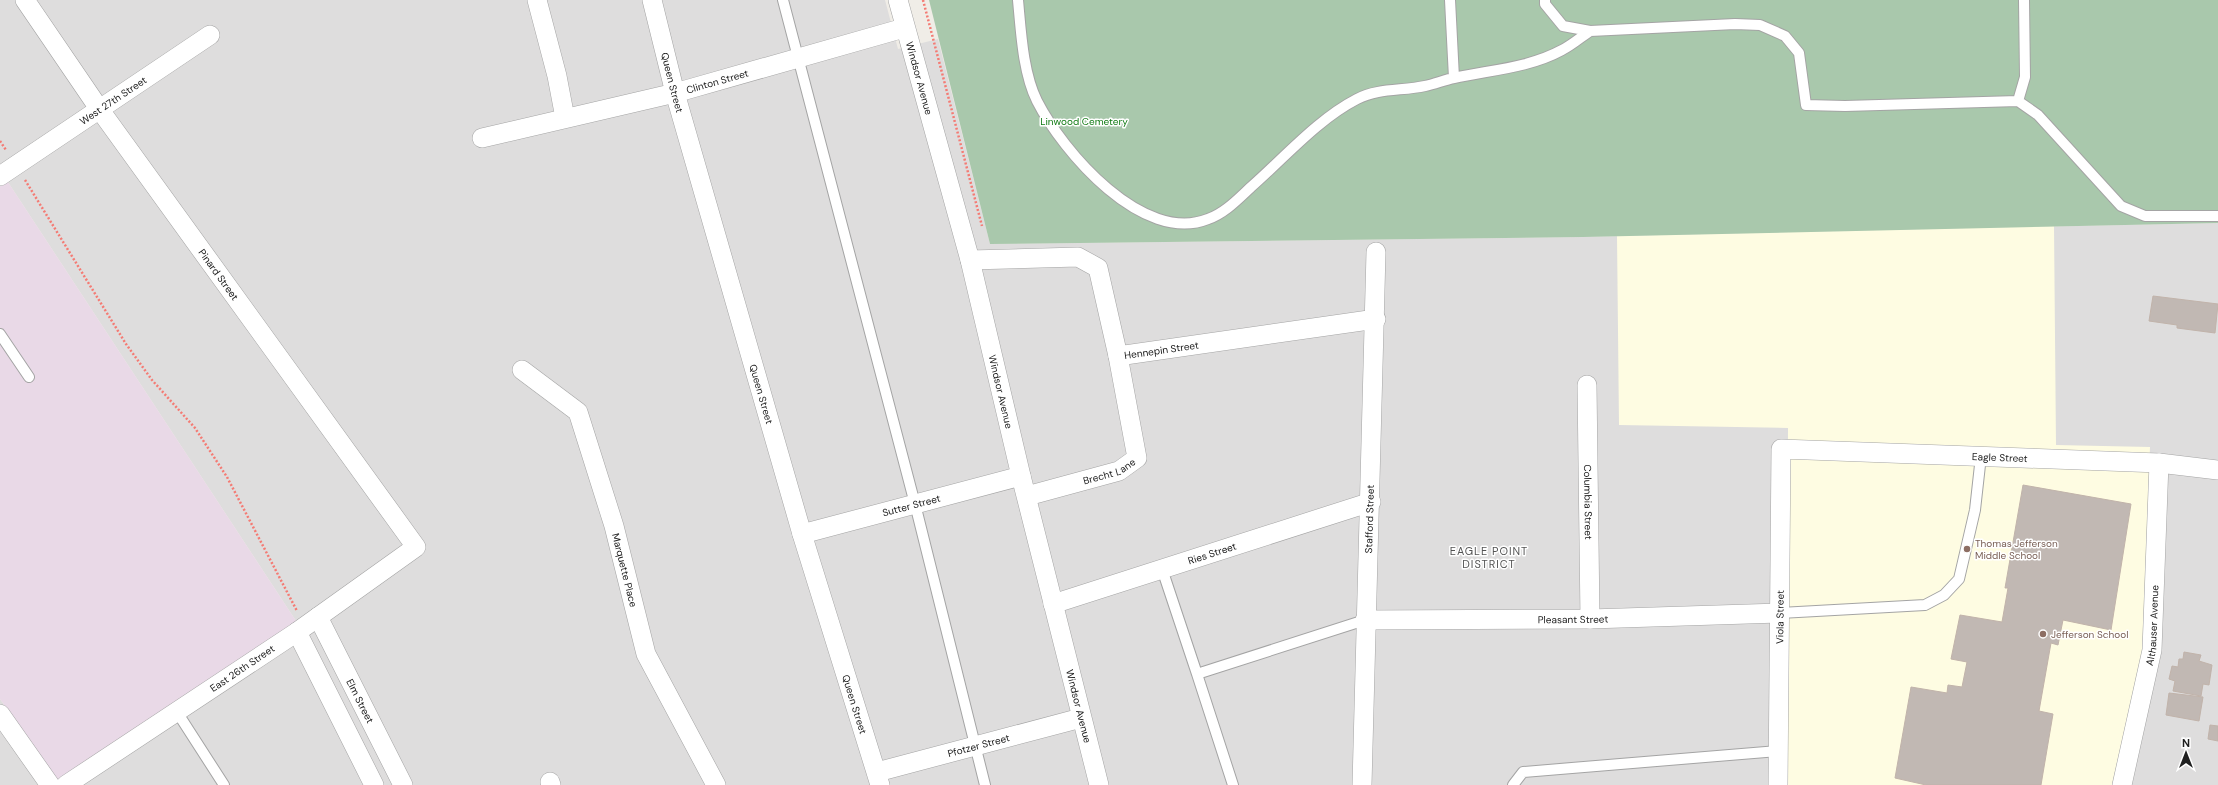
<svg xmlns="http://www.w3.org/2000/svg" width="2218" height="785" font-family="'DM Sans',sans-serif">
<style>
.residential{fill:#dedddd}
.industrial{fill:#e9d9e7}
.education{fill:#fefce2}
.cemetery{fill:#a9c8ac}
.building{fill:#c1b8b3;stroke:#c1b3aa}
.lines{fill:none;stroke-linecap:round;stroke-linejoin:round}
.service-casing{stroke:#a4a4a4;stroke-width:12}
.minor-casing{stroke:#a4a4a4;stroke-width:20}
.path{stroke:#f47b74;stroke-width:2.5;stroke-dasharray:2 2;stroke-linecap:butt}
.service{stroke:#fff;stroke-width:10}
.minor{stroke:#fff;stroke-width:19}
.education-dot{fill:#8d6e63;stroke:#fff;stroke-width:1.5}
.labels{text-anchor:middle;stroke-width:3;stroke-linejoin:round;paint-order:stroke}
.street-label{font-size:10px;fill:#202020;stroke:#fff}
.park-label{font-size:10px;fill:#117b14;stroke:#fff}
.education-label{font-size:10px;fill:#785e54;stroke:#fff;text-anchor:start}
.neighbourhood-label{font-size:11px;letter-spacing:1px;fill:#535353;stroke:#fff}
</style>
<rect width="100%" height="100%" fill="#f0ede7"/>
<path class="residential" d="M0 0H885L898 49 938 39 990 244 1583 237 2218 223V785H0V699L59 783 298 624 0 170Z"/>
<path class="industrial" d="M0 170 298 624 59 783 0 699Z"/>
<path class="education" d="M2054 226 2056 445 2150 447 2142 651 2112 785H1786L1788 428 1619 425 1617 236Z"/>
<path class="cemetery" d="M929 0H2218V223L1583 237 990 244Z"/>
<path class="building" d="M2153 296 2218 304 2215 333 2177 328V325L2149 321Z
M2023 485 2131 504 2111 630 2063 620 2058 645 2051 643 2039 711 2053 714 2041 785H1926L1895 778 1911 687 1947 693 1948 685 1962 687 1967 662 1951 659 1960 615 2002 622 2008 588H2005Z
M2184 652 2201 655 2199 661 2212 665 2209 685 2203 684 2201 696 2173 691 2175 681 2169 679 2172 666 2178 667 2179 659H2183Z
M2169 693 2203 697 2199 721 2166 715Z
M2210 725 2218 726V741L2208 739Z"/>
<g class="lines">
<defs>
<path id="service" d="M783 0 915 504 985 785
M1018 0C1021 32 1023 73 1037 101 1063 152 1143 245 1208 219 1225 213 1238 199 1251 187 1284 158 1318 119 1357 99 1378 88 1402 91 1425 86 1435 84 1444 80 1454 78 1490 70 1529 68 1562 50 1572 45 1581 37 1590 31
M1450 0 1454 78
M1545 0V4L1563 26 1590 31 1735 24 1760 25 1785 36 1799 53 1806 105 1845 106 2018 101 2038 115 2121 206 2145 216H2218
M2018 101 2025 77 2024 0
M0 334 29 377
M1162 569 1197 674
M1780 613 1925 605 1944 595 1959 579 1975 510 1981 456
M177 712 224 785
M1233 785 1197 674 1365 620
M1513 785 1523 772 1778 751"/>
<g id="minor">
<path id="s1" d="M25 0 100 110 416 547 297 632 66 785"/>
<path d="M537 0 557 76 565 118"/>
<path id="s2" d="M652 0 675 93 802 534 880 785"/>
<path id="s3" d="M898 0 970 260 1021 476 1099 785"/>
<path id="s4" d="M482 138 675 93 904 28"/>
<path id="s5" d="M0 176 210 35"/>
<path id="s6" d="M970 260 1078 257 1098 268 1118 356 1376 319"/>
<path id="s7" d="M522 370 578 412 614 526 646 654 716 785"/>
<path id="s8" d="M1587 385 1590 619"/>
<path id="s9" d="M1027 496 1119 471 1137 458 1118 356"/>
<path id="s10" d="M802 534 1021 476"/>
<path id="s11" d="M1053 604 1371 502"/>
<path id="s12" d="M318 617 403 785"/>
<path id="s13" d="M1365 620 1590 619 1780 613"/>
<path d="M297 632 374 785"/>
<path d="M0 714 50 785"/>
<path id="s14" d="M877 772 1081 718"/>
<path d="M550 782 551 785"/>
<path id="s15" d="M1362 785 1376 252"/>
<path id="s16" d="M1778 785 1781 449 2159 463 2218 470"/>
<path id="s17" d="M2122 785 2152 650 2159 463"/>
</g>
</defs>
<use href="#service" class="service-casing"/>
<use href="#minor" class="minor-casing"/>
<path class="path" d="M923 0 982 226
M0 141 6 150
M25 180 126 344 152 380 195 428 227 477 297 611"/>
<use href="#service" class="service"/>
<use href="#minor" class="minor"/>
</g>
<g class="education-dot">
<circle cx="1967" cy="549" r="4"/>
<circle cx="2043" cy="634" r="4"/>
</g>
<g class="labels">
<g class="street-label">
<text dy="4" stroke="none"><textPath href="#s3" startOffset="81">Windsor Avenue</textPath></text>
<text dy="4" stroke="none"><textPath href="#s4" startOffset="242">Clinton Street</textPath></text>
<text dy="4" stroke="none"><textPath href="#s2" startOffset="85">Queen Street</textPath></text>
<text dy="4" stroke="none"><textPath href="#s5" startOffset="136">West 27th Street</textPath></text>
<text dy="4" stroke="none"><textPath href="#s1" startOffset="336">Pinard Street</textPath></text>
<text dy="4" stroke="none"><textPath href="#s6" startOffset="265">Hennepin Street</textPath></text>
<text dy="4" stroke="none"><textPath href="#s3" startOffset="405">Windsor Avenue</textPath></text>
<text dy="4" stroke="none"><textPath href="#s2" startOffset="409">Queen Street</textPath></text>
<text dy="4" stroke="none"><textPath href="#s16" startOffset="555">Eagle Street</textPath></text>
<text dy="4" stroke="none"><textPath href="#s9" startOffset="86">Brecht Lane</textPath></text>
<text dy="4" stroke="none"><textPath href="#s8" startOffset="117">Columbia Street</textPath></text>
<text dy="4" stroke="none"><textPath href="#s10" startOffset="113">Sutter Street</textPath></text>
<text dy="4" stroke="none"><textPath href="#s15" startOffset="266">Stafford Street</textPath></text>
<text dy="4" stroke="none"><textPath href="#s11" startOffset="167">Ries Street</textPath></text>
<text dy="4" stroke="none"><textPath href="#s7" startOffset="235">Marquette Place</textPath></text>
<text dy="4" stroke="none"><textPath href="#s16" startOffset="168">Viola Street</textPath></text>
<text dy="4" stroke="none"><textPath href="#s13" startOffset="208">Pleasant Street</textPath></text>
<text dy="4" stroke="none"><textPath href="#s17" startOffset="163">Althauser Avenue</textPath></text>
<text transform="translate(242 668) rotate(-34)" y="4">East 26th Street</text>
<text dy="4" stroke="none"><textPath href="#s12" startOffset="94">Elm Street</textPath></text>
<text dy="4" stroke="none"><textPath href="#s2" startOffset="733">Queen Street</textPath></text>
<text dy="4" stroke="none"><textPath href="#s3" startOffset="729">Windsor Avenue</textPath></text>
<text dy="4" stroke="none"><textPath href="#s14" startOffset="105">Pfotzer Street</textPath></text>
</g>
<g class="park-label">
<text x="1084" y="125">Linwood Cemetery</text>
</g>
<g class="education-label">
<text x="1975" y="547">Thomas Jefferson<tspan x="1975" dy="12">Middle School</tspan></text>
<text x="2051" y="638">Jefferson School</text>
</g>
<g class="neighbourhood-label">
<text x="1489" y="555">EAGLE POINT<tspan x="1489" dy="13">DISTRICT</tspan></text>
</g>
</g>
<g transform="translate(2186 753)" stroke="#ffffff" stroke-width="3" paint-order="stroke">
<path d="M0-3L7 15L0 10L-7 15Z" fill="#202020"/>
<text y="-6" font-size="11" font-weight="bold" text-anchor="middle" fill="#202020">N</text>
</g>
</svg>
